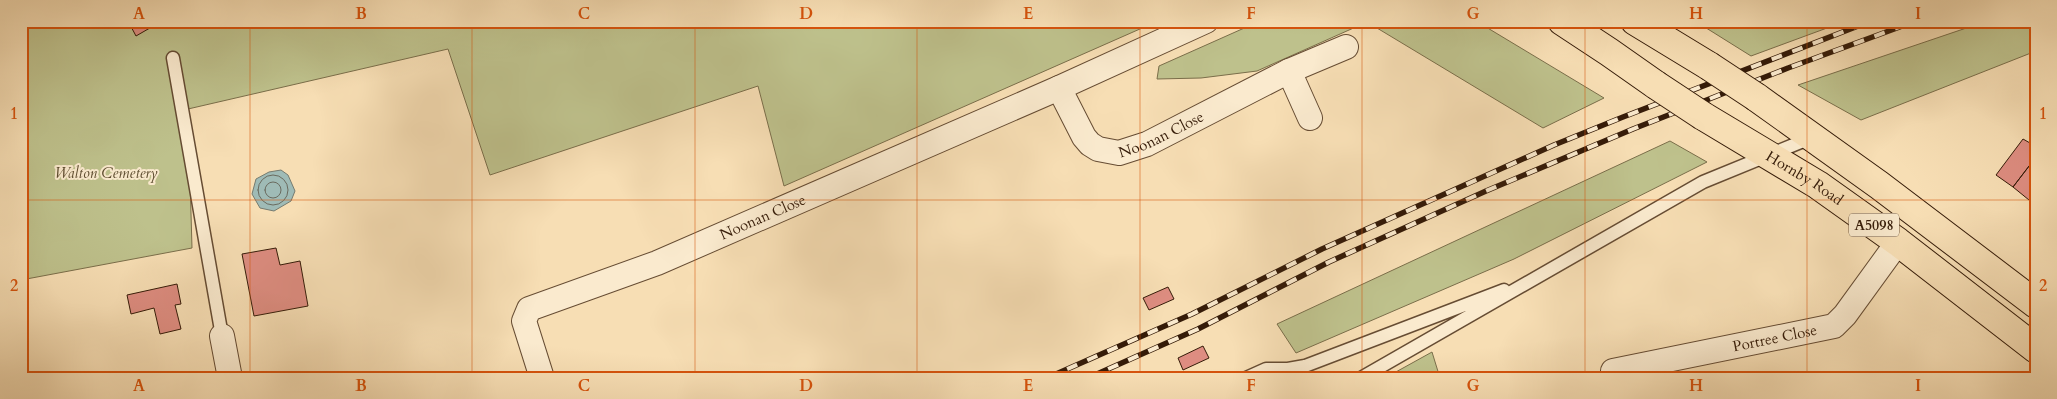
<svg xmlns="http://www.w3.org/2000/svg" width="2057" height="399" font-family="Cardo,serif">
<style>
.green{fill:#bec18c;stroke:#7a6e4a}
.water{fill:#9fbbb6;stroke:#757b70}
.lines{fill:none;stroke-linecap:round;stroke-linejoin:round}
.shore{stroke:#6a6b5f;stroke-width:1}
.building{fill:#de8d81;stroke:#351b08}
.lane-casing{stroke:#664c33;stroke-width:15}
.street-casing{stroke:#664c33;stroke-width:26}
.primary-casing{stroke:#351b08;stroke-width:30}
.lane{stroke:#faeace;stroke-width:12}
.street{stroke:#faeace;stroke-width:24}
.primary{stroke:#f7deb4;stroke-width:28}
.rail-casing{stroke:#351b08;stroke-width:5.5}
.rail{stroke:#faeace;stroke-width:4;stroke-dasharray:11;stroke-linecap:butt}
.primary-bridge-casing{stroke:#351b08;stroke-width:30;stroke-linecap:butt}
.primary-bridge{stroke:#f7deb4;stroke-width:28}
.grid{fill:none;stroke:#d6530c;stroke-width:1;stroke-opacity:0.55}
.labels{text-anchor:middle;stroke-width:4;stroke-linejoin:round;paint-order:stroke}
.shield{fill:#faeace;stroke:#705943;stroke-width:1}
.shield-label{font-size:14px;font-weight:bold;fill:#351b08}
.street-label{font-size:15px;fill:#351b08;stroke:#faeace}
.park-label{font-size:15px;font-style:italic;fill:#5e4d30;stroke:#faeace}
.neatline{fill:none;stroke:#d6530c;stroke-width:2}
.grid-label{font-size:16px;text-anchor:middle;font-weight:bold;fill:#d6530c}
</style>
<rect width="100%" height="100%" fill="#f7deb4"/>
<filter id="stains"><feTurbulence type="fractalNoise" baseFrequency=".004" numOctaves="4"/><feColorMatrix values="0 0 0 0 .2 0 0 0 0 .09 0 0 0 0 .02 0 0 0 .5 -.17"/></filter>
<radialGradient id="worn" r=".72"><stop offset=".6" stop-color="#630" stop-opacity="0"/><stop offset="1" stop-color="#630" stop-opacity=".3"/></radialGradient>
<path class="green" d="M21 21H1158L784 186 758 86 490 175 448 49 188 109 192 248 21 280Z
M1260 21H1476L1604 98 1543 128 1367 22 1257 71 1201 78 1157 79 1159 66Z
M1695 21H1846L1751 56Z
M1987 21H2036V51L1861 120 1798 85Z
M1670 141 1707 162 1514 259 1296 353 1277 324Z
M1432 352 1440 378H1385Z"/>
<path class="water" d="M281 170 288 175 295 191 291 201 274 211 260 208 252 194 256 179 269 172Z"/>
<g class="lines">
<path class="shore" d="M258 190a15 15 0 1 1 30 0a15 15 0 1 1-30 0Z
M265 190a8 8 0 1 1 16 0a8 8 0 1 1-16 0Z"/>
</g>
<path class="building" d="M128 21H162L136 36Z
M2036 135V157L2013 187 1996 175 2023 139 2030 143Z
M2036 157V191L2029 200 2013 187Z
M276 248 280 265 300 261 308 306 254 316 242 254Z
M177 284 181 304 175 305 181 329 160 334 154 308 131 314 127 295Z
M1168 287 1174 299 1149 310 1143 298Z
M1203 346 1209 358 1183 370 1178 358Z"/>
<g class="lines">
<defs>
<path id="lane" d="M173 58 222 336
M1246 378 1266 369H1288L1305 366 1504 290
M1361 378 1703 182 1813 137"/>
<g id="street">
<path d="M1289 71 1310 118"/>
<path id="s1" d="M1059 88 1084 137 1090 144 1098 149 1119 153 1147 144 1289 71 1346 47"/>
<path d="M222 336 230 378"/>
<path id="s2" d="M1613 371 1834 326 1845 315 1898 242"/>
<path id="s3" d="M542 378 524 321 529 309 657 263 1059 88 1206 21"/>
</g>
<g id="primary">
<path d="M1562 21 1609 52 1656 85"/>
<path d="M1635 21 1709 66"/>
<path d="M1756 97 1879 185 2036 304"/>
<path id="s4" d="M1703 116 1818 185 1898 242 2036 349"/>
</g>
</defs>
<use href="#lane" class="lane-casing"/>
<use href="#street" class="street-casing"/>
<use href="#primary" class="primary-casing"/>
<use href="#lane" class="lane"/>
<use href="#street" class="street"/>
<use href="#primary" class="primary"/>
<defs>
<path id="rail" d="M1047 378 1192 314 1322 249 1554 145 1623 117 1871 21
M1088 378 1198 329 1329 262 1486 191 1633 129 1788 68 1916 21"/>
</defs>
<use href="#rail" class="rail-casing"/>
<use href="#rail" class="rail"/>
<defs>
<path id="primary-bridge" d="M1709 66 1756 97
M1656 85 1703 116"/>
</defs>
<use href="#primary-bridge" class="primary-bridge-casing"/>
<use href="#primary-bridge" class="primary-bridge"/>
</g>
<path class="grid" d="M250 21V378M472 21V378M695 21V378M917 21V378M1140 21V378M1362 21V378M1585 21V378M1807 21V378M21 200H2036"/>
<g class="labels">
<rect class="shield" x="1849" y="213.5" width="50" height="23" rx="4"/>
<g class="shield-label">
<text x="1874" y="230">A5098</text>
</g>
<g class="street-label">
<text dy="5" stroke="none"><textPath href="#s1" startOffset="141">Noonan Close</textPath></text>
<text dy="5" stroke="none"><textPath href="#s4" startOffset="119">Hornby Road</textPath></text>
<text dy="5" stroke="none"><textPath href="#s3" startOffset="324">Noonan Close</textPath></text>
<text dy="5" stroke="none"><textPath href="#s2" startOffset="165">Portree Close</textPath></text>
</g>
<g class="park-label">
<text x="106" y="178">Walton Cemetery</text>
</g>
</g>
<rect width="2057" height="399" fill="none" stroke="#f7deb4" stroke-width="55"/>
<rect x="28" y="28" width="2002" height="344" class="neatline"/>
<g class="grid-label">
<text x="139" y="19">A</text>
<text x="361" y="19">B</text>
<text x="584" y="19">C</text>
<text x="806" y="19">D</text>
<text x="1028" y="19">E</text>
<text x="1251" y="19">F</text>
<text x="1473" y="19">G</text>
<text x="1696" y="19">H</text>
<text x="1918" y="19">I</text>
<text x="14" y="119">1</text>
<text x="2043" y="119">1</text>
<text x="14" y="291">2</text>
<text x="2043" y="291">2</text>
<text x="139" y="391">A</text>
<text x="361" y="391">B</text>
<text x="584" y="391">C</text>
<text x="806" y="391">D</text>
<text x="1028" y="391">E</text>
<text x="1251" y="391">F</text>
<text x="1473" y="391">G</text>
<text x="1696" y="391">H</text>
<text x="1918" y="391">I</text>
</g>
<rect width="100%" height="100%" filter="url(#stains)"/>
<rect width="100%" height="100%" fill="url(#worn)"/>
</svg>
